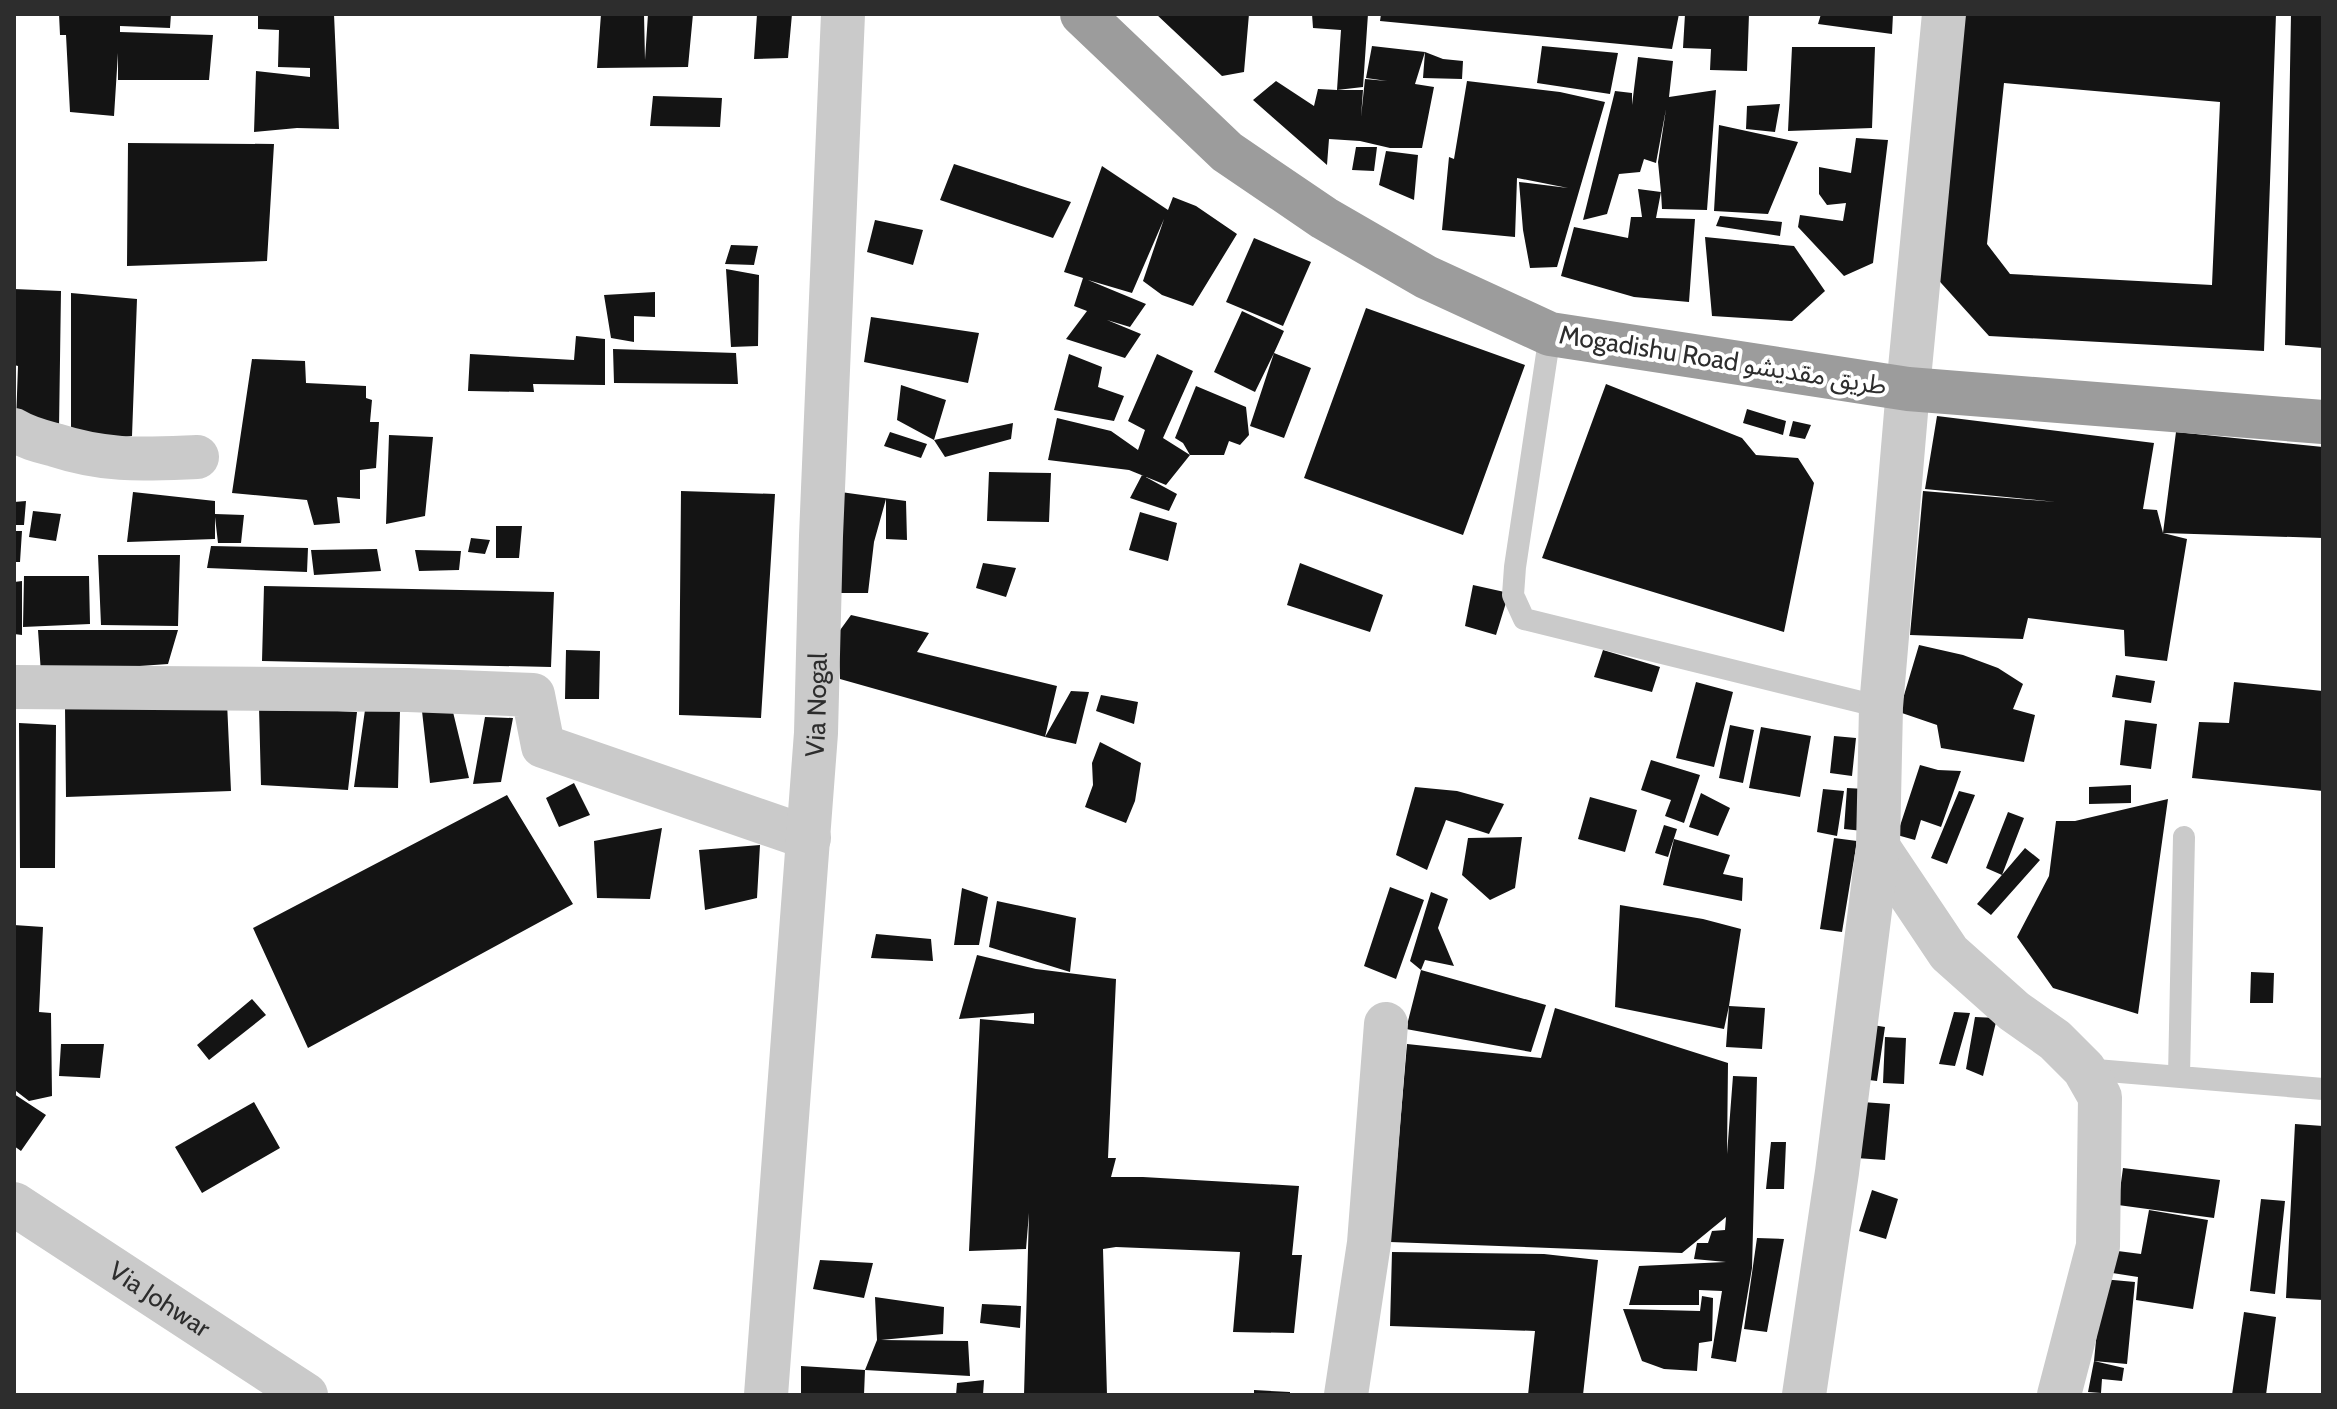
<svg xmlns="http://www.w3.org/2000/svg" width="2337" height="1409" font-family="Cabin,'Noto Sans Arabic',sans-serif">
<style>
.building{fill:#141414;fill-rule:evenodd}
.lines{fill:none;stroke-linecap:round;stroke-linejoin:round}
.service{stroke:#cacaca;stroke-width:22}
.minor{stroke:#cacaca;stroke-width:44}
.tertiary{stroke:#cacaca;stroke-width:44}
.trunk{stroke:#9c9c9c;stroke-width:44}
.labels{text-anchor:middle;stroke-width:8;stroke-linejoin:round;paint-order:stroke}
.street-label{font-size:26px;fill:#2d2d2d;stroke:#fff}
</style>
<rect width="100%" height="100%" fill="#fff"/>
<path class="building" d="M59 14H171L170 28 120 26V32L213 35 209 80H118V53L114 116 70 112 66 35H60Z
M258 14H334L339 129 297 128 254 132 256 71 310 77V68L278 67 279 30 258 29Z
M601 14H644L645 60 648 14H693L688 67 597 68Z
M757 14H792L788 58 754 59Z
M1156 14H1249L1244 72 1222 76Z
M1312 14H1368L1363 87 1337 90H1363L1361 117 1365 79 1387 81 1366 78 1372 46 1425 52 1415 84 1434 87 1422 148H1390L1360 141 1329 139 1327 165 1253 100 1276 81 1314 106 1318 89 1337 90 1341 30 1313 28Z
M1381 14H1679L1672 49 1380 21Z
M1685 14H1749L1747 71 1710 70 1711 49 1683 48Z
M1821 14H1893L1892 34 1818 24Z
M1956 14H2276L2264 351 1989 336 1923 263ZM2004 83 2220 102 2212 285 2010 274 1987 244Z
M2291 14H2323V348L2285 345Z
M1542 46 1618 53 1610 94 1537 83Z
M1792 47H1875L1872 128 1788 131Z
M1425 52 1443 59 1463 61 1462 79 1423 78Z
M1638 57 1673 61 1669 97 1716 90 1707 210 1662 209 1661 192 1656 218 1695 219 1689 302 1634 297 1561 276 1574 227 1628 238 1631 217H1642L1638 189 1661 192 1658 162 1666 109 1656 163 1644 159 1640 172 1619 174 1607 214 1583 220 1615 91 1632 93V105Z
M1467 81 1560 92 1605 102 1557 267 1530 268 1523 230 1519 182 1568 188 1517 178 1515 237 1442 230 1449 157 1454 159Z
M653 96 722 98 720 127 650 126Z
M1780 104 1775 132 1746 129 1747 106Z
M1719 125 1798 142 1768 214 1714 211Z
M1856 138 1888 140 1873 263 1844 276 1798 227 1800 215 1843 221 1846 203 1827 205 1819 194V167L1851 173Z
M128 143 274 144 267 261 127 266Z
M1356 147H1377L1374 171 1352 170Z
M1386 151 1418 155 1414 200 1379 185Z
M954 164 1071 202 1053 238 940 200Z
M1102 166 1168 210 1173 197 1196 206 1237 234 1193 306 1162 295 1143 281 1164 219 1132 293 1088 280 1146 304 1130 327 1107 320 1141 334 1125 358 1066 339 1087 311 1074 306 1083 278 1064 272Z
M1720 216 1782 222 1780 236 1716 226Z
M875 220 923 230 913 265 867 252Z
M1705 237 1794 246 1825 291 1792 321 1712 316Z
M1254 238 1311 262 1283 326 1226 302Z
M731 245 758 246 754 265 725 264Z
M726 269 759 275 758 346 731 347Z
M14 289 61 291 59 428 16 422 18 366 14 365Z
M655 292V317L634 316V342L611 338 604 295Z
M71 293 137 299 132 436 94 442 71 429Z
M1366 308 1525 365 1463 535 1304 478Z
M1242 311 1284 331 1274 353 1311 368 1284 438 1250 426 1274 353 1255 392 1214 372Z
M871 317 979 333 968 383 864 362Z
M576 336 605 339V385L533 384 534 392 468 391 470 354 574 360Z
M613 349 736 353 738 384 614 383Z
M1069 354 1102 367 1098 387 1124 396 1114 421 1054 410Z
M1157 354 1193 371 1163 438 1190 455 1166 485 1129 470 1048 460 1057 418 1111 431 1138 450 1145 430 1128 421Z
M252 359 305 361 306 383 366 386V398L372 400 370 422H379L376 468 360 470V499L337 497 340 523 314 525 307 500 232 493Z
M1606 384 1742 438 1756 455 1798 458 1814 483 1784 632 1542 558Z
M901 385 946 400 934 440 897 420Z
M1196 386 1246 407 1249 435 1240 445 1229 441 1224 455H1190L1183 443 1175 438Z
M1747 409 1786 421 1783 435 1743 423Z
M1937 416 2154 443 2143 509 2157 510 2163 533 2176 432 2323 447V538L2163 533 2187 539 2167 661 2125 656 2124 630 2028 618 2023 639 1910 635 1923 491 2056 502 1925 489Z
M1793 421 1811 425 1805 439 1789 436Z
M1013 423 1011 439 945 457 934 440Z
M890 432 927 444 921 458 884 446Z
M389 435 433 437 425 516 386 524Z
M989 472 1051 473 1049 522 987 521Z
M1142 475 1177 494 1169 511 1130 498Z
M826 490 906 501 907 540 886 539V499L874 542 868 593H822Z
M681 491 775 494 761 718 679 715Z
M133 492 215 501V514L244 515 241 543H218L215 517V539L127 542Z
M26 501 24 525H14V502Z
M33 511 61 514 56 541 29 537Z
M1140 512 1177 523 1168 561 1129 550Z
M496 526H522L519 558H496Z
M14 531H22L20 562H14Z
M471 538 490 540 485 554 468 552Z
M211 546 308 548 307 572 207 568Z
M377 549 381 571 314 575 311 550Z
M415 550 461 551 459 570 419 571Z
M98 555H180L178 626 101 625Z
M983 563 1016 568 1006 597 976 588Z
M1300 563 1383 595 1370 632 1287 605Z
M24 576H89L90 624 23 627Z
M22 581V635L14 634V582Z
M1473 585 1509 593 1496 635 1465 626Z
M264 586 554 592 551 667 262 661Z
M851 615 929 633 917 652 1057 686 1045 737 840 679 838 633Z
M38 630H178L168 664 41 673Z
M1919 645 1963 655 1998 668 2023 684 2013 709 2035 715 2024 762 1941 748 1937 725 1899 712Z
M566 650 600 651 599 699H565Z
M1603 650 1660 667 1652 692 1594 677Z
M2116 675 2155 681 2151 703 2112 697Z
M1696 682 1733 692 1714 767 1676 758Z
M2234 682 2323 691V791L2192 778 2199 722 2229 723Z
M1071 691 1089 692 1076 744 1045 737Z
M1101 695 1138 702 1134 724 1096 711Z
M227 702 231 791 66 797 65 707Z
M259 707 357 712 348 790 261 785Z
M365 710 400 711 398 788 354 787Z
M422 711 453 712 469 778 430 783Z
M485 717 513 718 501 782 473 784Z
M2125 720 2157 724 2151 769 2120 765Z
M19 723 56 725 55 868H20Z
M1730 725 1754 730 1743 783 1719 778Z
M1761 727 1811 736 1800 797 1749 788Z
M1834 736 1856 738 1852 776 1830 773Z
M1100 742 1141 763 1135 801 1126 823 1085 807 1093 785 1092 763Z
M1651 760 1700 775 1684 823 1665 816 1671 800 1641 790Z
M1920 765 1938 770 1961 771 1941 827 1921 820 1915 840 1897 835Z
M574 783 590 815 559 827 546 798Z
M2131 785V803L2089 804V787Z
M1415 787 1457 791 1504 804 1489 834 1446 820 1427 870 1396 855Z
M1847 788 1865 789 1863 831 1844 829Z
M1823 789 1844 791 1837 836 1817 832Z
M1959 791 1975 795 1947 864 1931 858Z
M1701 793 1730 808 1718 836 1689 827Z
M507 795 573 904 308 1048 253 928Z
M1590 797 1637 810 1625 852 1578 839Z
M2168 799 2138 1014 2053 988 2017 937 2049 876 2056 821H2075Z
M2008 812 2024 818 2002 875 1986 868Z
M1664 825 1677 829 1668 857 1655 853Z
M662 828 650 899 597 898 594 841Z
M1522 837 1515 888 1490 900 1462 875 1468 838Z
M1834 838 1857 841 1842 932 1820 929Z
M1674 839 1730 855 1723 874 1743 878 1742 901 1663 885Z
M760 845 757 898 705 910 699 850Z
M2025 848 2040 860 1991 915 1977 904Z
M1390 887 1424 900 1396 979 1364 966Z
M962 888 988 897 979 945H954Z
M1431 892 1448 899 1438 928 1454 966 1425 960 1421 970 1410 961Z
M997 901 1076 918 1070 972 989 947Z
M1620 905 1703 919 1741 929 1729 1006 1765 1008 1762 1049 1726 1047 1729 1006 1724 1029 1615 1007Z
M14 925 43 927 39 1012 51 1013 52 1096 29 1101 16 1091Z
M876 934 931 939 933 961 871 958Z
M977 955 1036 969 1116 979 1108 1158H1116L1111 1177H1143L1299 1186 1292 1255H1302L1294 1333 1233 1332 1240 1252 1116 1247 1103 1249 1107 1395H1024L1029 1213 1026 1249 969 1251 980 1019 1034 1024V1013L959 1019Z
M1421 970 1546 1005 1531 1052 1406 1029Z
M2251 972 2274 973 2273 1003H2250Z
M252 999 266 1015 209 1060 197 1045Z
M1555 1008 1728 1063 1727 1154 1733 1076 1757 1077 1752 1268 1736 1362 1711 1358 1722 1291 1699 1290V1305H1629L1639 1266 1726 1262 1694 1259 1697 1243H1708L1712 1231 1725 1230 1726 1217 1682 1253 1390 1242 1407 1044 1541 1058Z
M1954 1012 1970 1013 1955 1066 1939 1064Z
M1975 1017 1997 1018 1983 1076 1966 1069Z
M1860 1023 1885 1027 1877 1081 1853 1078Z
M1885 1037 1906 1038 1904 1084 1883 1083Z
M61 1044H104L100 1078 59 1076Z
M14 1094 46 1115 21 1151 14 1146Z
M1848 1101 1890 1104 1885 1160 1856 1158Z
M254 1102 280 1148 202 1193 175 1147Z
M2295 1124 2323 1126V1300L2286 1298Z
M1771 1142H1786L1784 1189H1766Z
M2123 1168 2220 1180 2214 1218 2118 1205Z
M1872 1190 1898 1199 1886 1239 1859 1231Z
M2261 1199 2285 1201 2275 1294 2250 1291Z
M2149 1210 2208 1220 2193 1309 2136 1300 2138 1277 2106 1272 2110 1250 2141 1254Z
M1757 1238 1784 1239 1767 1332 1744 1329Z
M1392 1252 1544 1254 1598 1260 1583 1395H1528L1535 1331 1390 1326Z
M820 1260 873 1263 864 1298 813 1289Z
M2102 1279 2135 1282 2127 1364 2094 1361 2124 1368 2122 1381 2102 1379 2101 1393 2088 1392 2094 1361Z
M1702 1296 1713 1298 1712 1341 1699 1343 1697 1371 1664 1369 1642 1361 1623 1309 1700 1311Z
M875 1297 944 1307 943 1334 881 1340 968 1341 970 1376 865 1370 877 1340Z
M982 1304 1021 1306 1020 1328 980 1323Z
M2244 1312 2276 1317 2266 1395H2232Z
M801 1366 865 1370 864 1395H801Z
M984 1380 983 1395H956L957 1383Z
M1254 1390 1290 1392V1395H1254Z"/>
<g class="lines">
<path class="service" d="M1550 334 1515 567 1513 595 1524 619 1881 707
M2084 1069 2323 1089
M2179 1076 2184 837"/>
<g class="minor">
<path d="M1908 389 1944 14"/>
<path d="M14 430C27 438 40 441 55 445 107 462 144 459 197 457"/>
<path d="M14 687 408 690 533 695 543 746 809 838"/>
<path id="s1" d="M766 1395 816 733 821 536 843 14"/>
<path d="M1346 1395 1369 1243 1386 1024"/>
</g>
<g class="tertiary">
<path d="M1878 847 1949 953 2014 1011 2055 1040 2084 1069 2100 1097 2098 1246 2059 1395"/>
<path id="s2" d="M14 1204 306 1395"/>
<path d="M1804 1395 1837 1172 1878 847 1881 707 1908 389"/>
</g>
<path class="trunk" d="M1082 14 1227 152 1324 218 1426 277 1550 334 1908 389 2323 422"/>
</g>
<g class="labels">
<g class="street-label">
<text transform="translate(1723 360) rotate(9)" y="9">Mogadishu Road طريق مقديشو</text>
<text dy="9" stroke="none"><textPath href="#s1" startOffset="692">Via Nogal</textPath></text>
<text dy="9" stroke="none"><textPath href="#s2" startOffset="174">Via Johwar</textPath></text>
</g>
</g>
<rect width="2337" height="1409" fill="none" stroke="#2d2d2d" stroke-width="32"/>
</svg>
